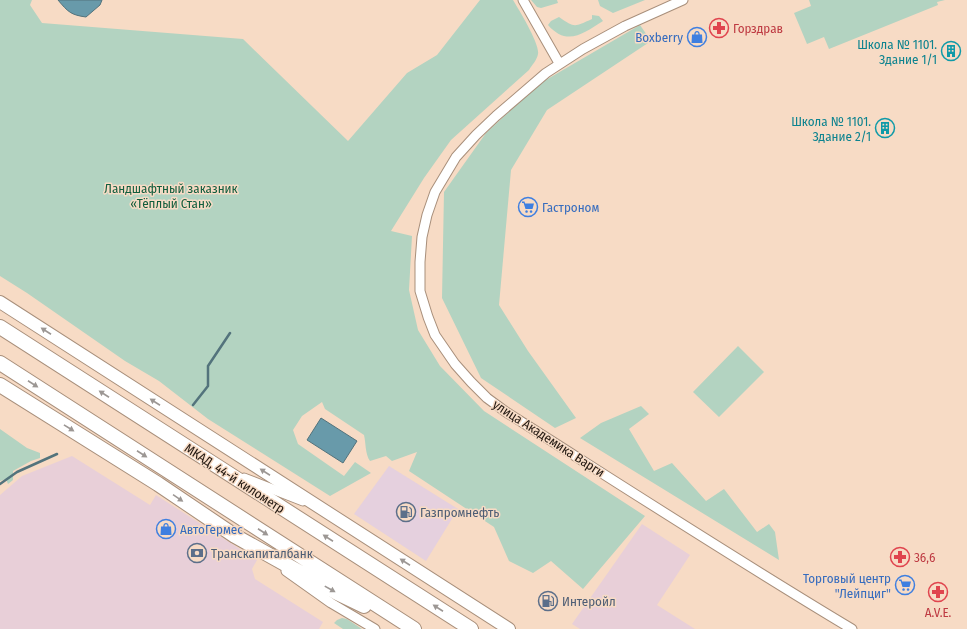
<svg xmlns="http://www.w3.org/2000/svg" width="967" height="629" font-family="'Fira Sans Condensed',sans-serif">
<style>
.commercial{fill:#e5d0de}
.industrial{fill:#e8cfd8}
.green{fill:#b3d3c1}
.water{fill:#689aaa;stroke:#53737c}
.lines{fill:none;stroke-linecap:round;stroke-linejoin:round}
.stream{stroke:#53737c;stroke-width:2.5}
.minor-casing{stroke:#a88f7b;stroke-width:11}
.major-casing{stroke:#a88f7b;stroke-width:14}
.highway-casing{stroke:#a88f7b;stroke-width:16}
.minor{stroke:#fff;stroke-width:9}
.major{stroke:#fff;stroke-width:12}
.highway{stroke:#fff;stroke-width:14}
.oneway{fill:#9c9794}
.labels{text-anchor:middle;stroke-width:3;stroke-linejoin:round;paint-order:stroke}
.health-label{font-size:13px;fill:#be3a42;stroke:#f7dbc5;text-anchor:start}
.shop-label{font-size:13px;fill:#366cbe;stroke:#f7dbc5;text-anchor:end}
.culture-label{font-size:13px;fill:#0d838f;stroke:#f7dbc5;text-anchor:end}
.park-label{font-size:13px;fill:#105d3d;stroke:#f7dbc5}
.street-label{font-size:13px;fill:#221811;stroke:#f7dbc5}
.service-label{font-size:13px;fill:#4e5e75;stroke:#f7dbc5;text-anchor:start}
</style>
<rect width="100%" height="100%" fill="#f7dbc5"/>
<path class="commercial" d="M389 466 458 509 426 561 354 514Z"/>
<path class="industrial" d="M72 456 150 505 156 495 257 560 252 569 255 579 323 622 319 629H0V495L22 476Z
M642 524 690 555 657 605 695 629H580L572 624Z"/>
<path class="green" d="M0 0H32L30 5 42 23 243 39 348 141 407 73 437 55 480 0H513C519 10 540 44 538 54 537 60 532 65 529 70L451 140 424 178 391 231 412 236 409 290 418 330 440 366 484 411 645 516 583 589 551 561 533 573 509 561 494 527 409 471 417 452 392 461 386 456 370 461C365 454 366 443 364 435L325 409 322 402 302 416 293 430 298 444 344 476 355 462 371 473 330 496 208 419 159 381 125 361 27 293 0 276Z
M531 0H557L558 3 541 8 537 7Z
M598 0H645L613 13 600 6Z
M809 0H945L937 2 938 5 829 49 824 37 807 44 794 13 811 6Z
M592 15 599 16 603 21C584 33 567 47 548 25L551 21 559 17C575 28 574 27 592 19Z
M640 25 651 41 547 110 511 170 499 305 528 351 576 418 555 428 481 378 442 298 444 192 486 133 539 84Z
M738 346 764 372 719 417 693 392Z
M641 406 649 414 629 429 654 471 672 463 706 501 724 489 757 532 769 524 775 532 779 560 580 438 601 423Z
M0 429 27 448 40 453V458L31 461 13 471V480L8 484 6 479 0 481Z
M342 618 347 619 362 629H343L334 623 337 620Z"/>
<path class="water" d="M58 0H102L100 5 86 17C71 15 68 12 58 0Z
M321 418 357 441 343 463 307 440Z"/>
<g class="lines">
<path class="stream" d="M193 405 208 386V366L230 333
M0 484 17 472 57 454"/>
<defs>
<path id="minor" d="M523 0 559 63
M683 0 625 26 583 49 546 73 496 116 476 135 456 157 435 192 427 215 422 237 420 262V291L428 317 435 335 455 364 471 382 487 398 506 412C621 485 735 559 852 629
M244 478 303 501
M286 571 331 603 375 629"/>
<path id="major" d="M0 302 509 629"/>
<path id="highway" d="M0 327 471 629
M0 363 414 629
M0 385 158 484 235 536 337 593 364 606"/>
</defs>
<use href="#minor" class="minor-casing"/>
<use href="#major" class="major-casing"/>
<use href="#highway" class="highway-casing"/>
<use href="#minor" class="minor"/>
<use href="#major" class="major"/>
<use href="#highway" class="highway"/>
</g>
<defs><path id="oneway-solid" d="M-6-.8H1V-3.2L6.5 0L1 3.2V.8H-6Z"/></defs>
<g class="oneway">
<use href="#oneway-solid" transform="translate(46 331) rotate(-147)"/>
<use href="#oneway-solid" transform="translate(33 384) rotate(33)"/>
<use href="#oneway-solid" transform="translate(104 394) rotate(-147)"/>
<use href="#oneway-solid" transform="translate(155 402) rotate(-147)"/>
<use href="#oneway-solid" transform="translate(69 428) rotate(32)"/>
<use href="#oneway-solid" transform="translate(142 454) rotate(33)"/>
<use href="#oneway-solid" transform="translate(265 472) rotate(-147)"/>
<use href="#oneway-solid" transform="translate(178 498) rotate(34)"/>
<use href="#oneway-solid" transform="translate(263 532) rotate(33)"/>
<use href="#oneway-solid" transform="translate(328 538) rotate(-147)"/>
<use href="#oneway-solid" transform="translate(405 562) rotate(-147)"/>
<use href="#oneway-solid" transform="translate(330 589) rotate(29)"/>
<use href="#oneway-solid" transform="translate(438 608) rotate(-147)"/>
</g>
<defs>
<symbol id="pharmacy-ring" viewBox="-11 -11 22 22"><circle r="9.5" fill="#f7dbc5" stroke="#e0444e" stroke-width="1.5"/><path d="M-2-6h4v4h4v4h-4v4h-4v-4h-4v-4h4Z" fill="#e0444e"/></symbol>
<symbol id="shop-ring" viewBox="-11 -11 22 22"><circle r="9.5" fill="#f7dbc5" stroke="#3f7fe0" stroke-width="1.5"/><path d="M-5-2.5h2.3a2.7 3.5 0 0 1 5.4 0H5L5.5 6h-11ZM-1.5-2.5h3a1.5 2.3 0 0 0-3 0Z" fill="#3f7fe0"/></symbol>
<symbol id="building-ring" viewBox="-11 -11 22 22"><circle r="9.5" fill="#f7dbc5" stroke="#0f9aa8" stroke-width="1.5"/><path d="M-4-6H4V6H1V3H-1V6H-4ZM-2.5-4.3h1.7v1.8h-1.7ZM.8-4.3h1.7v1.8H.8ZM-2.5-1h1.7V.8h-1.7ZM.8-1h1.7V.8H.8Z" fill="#0f9aa8"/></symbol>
<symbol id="supermarket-ring" viewBox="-11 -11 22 22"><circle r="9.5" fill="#f7dbc5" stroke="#3f7fe0" stroke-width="1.5"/><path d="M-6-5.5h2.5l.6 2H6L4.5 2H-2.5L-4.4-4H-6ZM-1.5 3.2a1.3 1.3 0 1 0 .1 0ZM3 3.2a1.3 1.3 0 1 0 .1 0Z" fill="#3f7fe0"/></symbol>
<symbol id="fuel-ring" viewBox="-11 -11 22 22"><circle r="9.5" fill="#f7dbc5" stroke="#5c6f8a" stroke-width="1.5"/><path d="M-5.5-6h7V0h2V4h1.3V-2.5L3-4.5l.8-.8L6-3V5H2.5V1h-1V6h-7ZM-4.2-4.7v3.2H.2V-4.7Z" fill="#5c6f8a"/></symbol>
<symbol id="bank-ring" viewBox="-11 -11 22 22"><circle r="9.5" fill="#f7dbc5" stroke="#5c6f8a" stroke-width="1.5"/><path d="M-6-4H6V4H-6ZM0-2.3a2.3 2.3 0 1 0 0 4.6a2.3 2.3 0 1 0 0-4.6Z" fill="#5c6f8a"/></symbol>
</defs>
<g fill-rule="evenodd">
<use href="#pharmacy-ring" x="708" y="17" width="22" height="22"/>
<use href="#shop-ring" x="686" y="26" width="22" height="22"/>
<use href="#building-ring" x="940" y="40" width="22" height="22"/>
<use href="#building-ring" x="874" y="117" width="22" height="22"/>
<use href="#supermarket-ring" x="517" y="196" width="22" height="22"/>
<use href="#fuel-ring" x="395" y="501" width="22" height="22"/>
<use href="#shop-ring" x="155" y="518" width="22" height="22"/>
<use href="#bank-ring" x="186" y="542" width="22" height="22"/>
<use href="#pharmacy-ring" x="889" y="546" width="22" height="22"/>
<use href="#supermarket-ring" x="894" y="574" width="22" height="22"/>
<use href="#pharmacy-ring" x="927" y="581" width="22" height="22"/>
<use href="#fuel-ring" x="537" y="590" width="22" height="22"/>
</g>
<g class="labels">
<g class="health-label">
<text x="733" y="33">Горздрав</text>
<text x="914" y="562">36,6</text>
<text x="938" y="617" text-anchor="middle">A.V.E.</text>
</g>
<g class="shop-label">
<text x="683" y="42">Boxberry</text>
<text x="542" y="212" text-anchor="start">Гастроном</text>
<text x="180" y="534" text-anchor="start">АвтоГермес</text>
<text x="891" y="583">Торговый центр<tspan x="891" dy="15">"Лейпциг"</tspan></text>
</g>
<g class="culture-label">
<text x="937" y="49">Школа № 1101.<tspan x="937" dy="15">Здание 1/1</tspan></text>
<text x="871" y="126">Школа № 1101.<tspan x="871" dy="15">Здание 2/1</tspan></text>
</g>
<g class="park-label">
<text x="171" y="193">Ландшафтный заказник<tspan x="171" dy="15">«Тёплый Стан»</tspan></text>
</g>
<g class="street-label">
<text transform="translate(549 438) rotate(33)" y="5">улица Академика Варги</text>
<text transform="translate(235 478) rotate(33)" y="5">МКАД, 44-й километр</text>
</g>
<g class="service-label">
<text x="420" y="517">Газпромнефть</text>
<text x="211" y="558">Транскапиталбанк</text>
<text x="562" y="606">Интеройл</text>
</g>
</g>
</svg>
